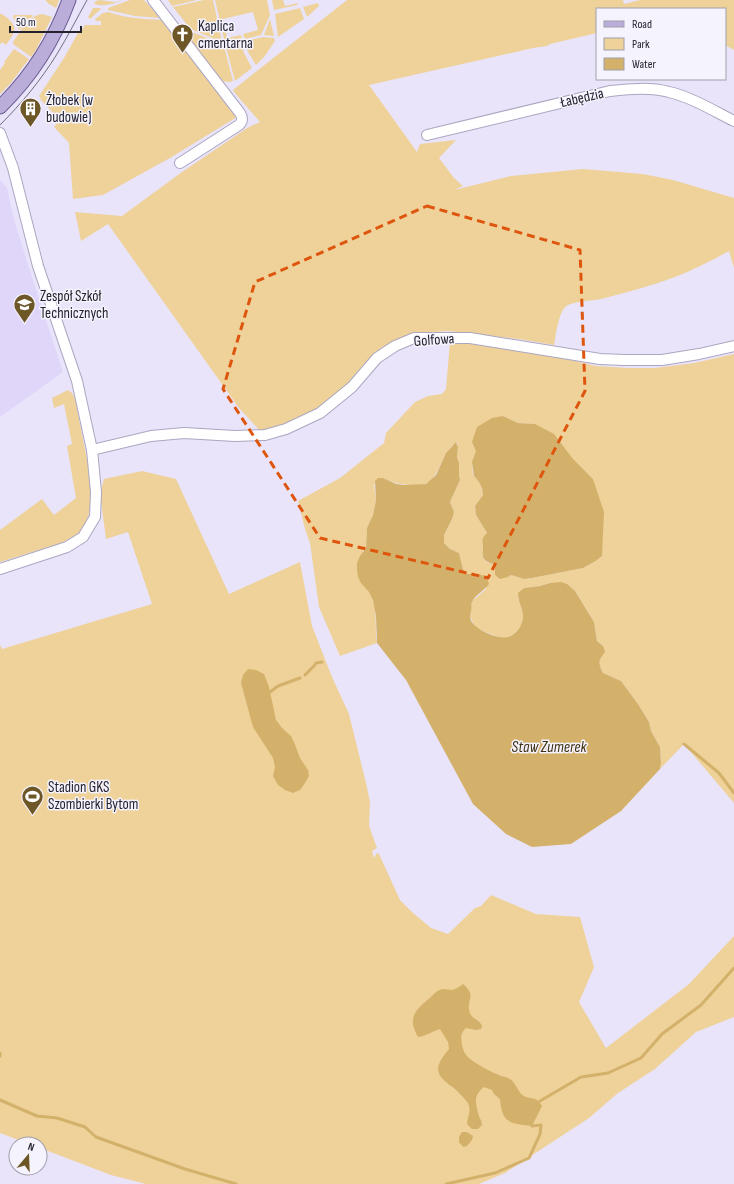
<svg xmlns="http://www.w3.org/2000/svg" width="734" height="1184" font-family="'Sofia Sans Condensed',sans-serif">
<style>
.built{fill:#dfd6fa}
.green{fill:#eed29a;fill-rule:evenodd}
.water{fill:#d4b16b}
.lines{fill:none;stroke-linecap:round;stroke-linejoin:round}
.stream{stroke:#d4b16b;stroke-width:3}
.minor-casing{stroke:#aca6c1;stroke-width:12}
.major-casing{stroke:#68598d;stroke-width:15}
.minor{stroke:#fff;stroke-width:10}
.major{stroke:#bbadda;stroke-width:13}
.tram{stroke:#726f7e;stroke-width:1}
.marked{fill:none;stroke:#de560e;stroke-width:3;stroke-dasharray:8 5;stroke-linejoin:round}
.labels{text-anchor:middle;dominant-baseline:central;stroke-width:3;stroke-linejoin:round;paint-order:stroke}
.poi-label{font-size:15px;fill:#24222c;stroke:#f5f3fe;text-anchor:start}
.street-label{font-size:15px;fill:#24222c;stroke:#f5f3fe}
.water-label{font-size:16px;font-style:italic;fill:#3f3111;stroke:#f5f3fe}
</style>
<rect width="100%" height="100%" fill="#e9e4fa"/>
<!-- built -->
<path class="built" d="M0,180l7,8 6,28 16,52 34,104 -63,45z"/>
<!-- green -->
<path class="green" d="M45,0h14l-3,8 -7,-4z
M99,0l16,2 7,-2c-9,4 -18,7 -28,4l2,-3z
M130,0h14l16,18 -25,-2 -27,-6v-2z
M168,0h29l-25,6z
M204,0h9l9,42 -34,-14 1,-1 -16,-20z
M215,0h52l3,15 -9,20 -16,4 -2,-5 15,-4 -5,-18 -30,7 4,19 14,-3 1,4 -17,4z
M272,0h11l2,6 13,-3 -1,2 -23,5z
M347,0h276l1,4 16,-4h94v50l-9,-5v-36h-128v24l-47,11 -3,2 -14,2 -164,37 48,67 3,-8 36,-4 -17,18 15,20 9,8 -9,4 57,-14 72,-7 60,5 30,6 61,18v70l-5,-17c-14,8 -29,15 -44,22 -27,11 -56,19 -84,26 -9,2 -29,2 -36,8 -7,8 -9,28 -11,38l-35,-6 -71,-8 -27,2 -18,5 -22,10 -17,16 -17,20 -22,22 -29,15 -35,11 -22,-24 -131,-184 -27,17 -6,-29 47,4 60,-44 65,-44 13,-6 -27,-31 1,-2z
M318,3l1,3 -12,11 -4,-10z
M93,8h7l1,1 -11,10 -2,-2z
M300,8l4,11 -26,18 -3,-23z
M108,12c18,6 35,7 53,8l76,97 -67,41 -67,37 -30,4 -4,-56 -15,-16 6,-7 -20,-21 1,-1 -2,-2 25,-38 14,-25h2l5,-8h16v-4h-5l-1,-2 8,-6z
M0,14h2c17,12 15,16 4,31l-4,-3 -1,2 -1,-1z
M42,14l10,3 -16,33 -5,7 -18,-13v-2c7,-10 15,-26 29,-28z
M14,15h18l1,1 -14,14 -6,-13z
M270,19l4,17 -10,-1z
M185,30h2l35,14 2,2 9,35 -4,1 -9,-1 -37,-48z
M263,37l11,1 1,3 -11,16 -8,8 -8,-13 -3,-11z
M241,42l3,11 8,15 -17,13 -9,-34 1,-2z
M14,49l15,10 -19,25 -10,10v-24l5,-7 -1,-1z
M450,341l36,2 76,15 34,8 32,2h27l39,-5 40,-9v449l-50,-59 -24,25 1,-6 -1,-16 -9,-16 -2,-9 -11,-18 -17,-23 -18,-8 -4,-9 4,-18 -6,-5 -3,-19 -19,-31 -25,-8 -10,3 -16,2 -6,10 6,16 -3,13 -8,8 -6,3 -9,-1 -20,-8 -5,-6 -3,-6 2,-16 14,-12 -9,-15h-10l-4,-5 -4,-16 -9,-4 -6,-6v-8l8,-16 2,-7 -4,-10 10,-22 -1,-5v-12l-2,-6 1,-10 -1,-5c-16,10 -17,36 -32,42 -3,1 -9,1 -12,1 -11,0 -20,-2 -30,-7l-9,6 2,16 -3,15 -6,13 -1,20 -3,3 1,35c16,13 10,39 13,57l-37,13 -21,-49 -9,-64 -5,-14 -7,-28 42,-23 44,-35 2,-10 29,-31 13,-6 14,-2 4,-5zM503,416l15,7 17,1 58,55 1,83 -11,6 -51,10 -8,1 -13,-4 -3,2 -13,-9 -2,-4c-13,-3 -10,-8 -10,-19 0,-5 -1,-8 4,-12l-11,-18 -1,-9 8,-11c-1,-4 -1,-9 -3,-12 -2,-3 -5,-5 -6,-7 -8,-21 17,-45 29,-60z
M68,390l4,3 3,6 18,91 -4,24 -6,15 -10,8 -12,6 -61,19v-32l42,-31 12,16 22,-17 -9,-52 5,-2 -8,-40 -10,4 -2,-10z
M142,471l34,8 53,115 71,-32 12,64 20,51 17,37 17,69 4,19 -1,24 8,22 -5,3 2,7 3,-5 2,1 21,46 13,13 18,15 17,6 27,-26 6,-2 10,-11 45,19 44,3 14,50 -15,35 27,46 83,-64 45,-48v81l-38,15 -41,37 -37,24 -29,25 -84,55 -26,11h-333l-35,-9 -71,-27v-4h-11l-29,-11v-488l2,4 150,-45 -24,-72 -22,7 -6,-45 4,-15z"/>
<!-- water -->
<path class="water" d="M503,416l15,7 17,1 19,10 19,25 20,20 11,33 -2,44 -8,6 -11,6 -51,10 -8,1 -13,-4 -3,2 -8,2 -5,-4v-7l-2,-4c-13,-4 -10,-8 -10,-19 -1,-5 -1,-8 4,-12l-11,-18 -1,-9 8,-11 -1,-7 -3,-6 -5,-6 -2,-14 4,-11 -4,-9 5,-15 15,-9z
M456,442l2,5 -1,10 2,6v12l1,5 -10,22 4,10 -2,7 -8,16v8l6,6 9,4 4,16 4,5h10l9,2 3,8c-4,6 -14,11 -17,18 -1,2 0,6 -1,9 0,2 -1,4 -1,6 0,11 28,23 38,20 5,-1 11,-7 13,-12 6,-14 -3,-19 -3,-32l6,-5 16,-2 10,-3 11,-1 6,2 8,7 19,31 3,19 6,5 2,6c-7,9 -7,11 -2,21l18,8 17,23 11,18 2,9 9,16 1,16 -1,6 -39,42 -50,33 -39,3 -26,-13 -33,-30 -67,-124 -29,-37 -1,-27 -3,-16 -4,-8 -8,-9 -3,-6 -1,-7v-7l3,-7 6,-8 1,-20 6,-13 3,-15 -1,-19 3,-3h5l13,6 8,1 22,-1 10,-9 10,-22z
M248,669l8,1 8,4 5,13 7,33 6,8 9,8 3,6 6,16 8,12 1,6 -4,7 -5,7 -7,3 -8,-3 -7,-5 -5,-9 2,-9 -2,-9 -20,-31 -12,-44 2,-8z
M463,984c15,13 2,15 7,29 3,7 9,6 12,13l-1,3 -5,1 -10,-2c-6,6 -5,9 -4,17 1,4 2,8 5,11 5,6 24,16 32,19 2,2 6,1 9,3 8,3 9,14 16,18 8,4 13,0 18,10l-10,20c-22,-3 -30,-2 -32,-27l-6,-5 -2,-4 -8,-3c-10,8 -9,14 -6,26 1,5 4,7 4,12l-4,4h-6l-5,-5c0,-7 4,-11 2,-18 -1,-5 -4,-6 -7,-10 -3,-2 -4,-5 -7,-7 -9,-7 -22,-14 -15,-27 2,-5 6,-9 9,-13l-1,-7 -8,-13c-8,2 -13,7 -22,8 -11,-19 -3,-27 12,-39 3,-3 6,-7 10,-8 3,-2 8,0 12,0 4,-1 8,-4 11,-6z
M462,1132h5l6,4 -1,4 -5,6 -4,1 -4,-5v-5z"/>
<g class="lines">
<!-- stream -->
<path class="stream" d="M305,675l9,-9 2,-3 6,-1
M270,692l8,-6 22,-8
M684,744l35,29 15,20
M0,1053v3
M0,1100l37,16 20,2 28,9 11,10 89,32 51,15
M540,1101l41,-24 27,-4 33,-15 21,-24 39,-29 33,-37
M446,1184l49,-11 34,-15 11,-24 1,-9 -9,1"/>
<defs>
<path id="minor" d="M153,0l87,113c3,5 3,8 -1,12l-59,38
M0,133l13,35 25,98 39,115 15,69 4,42 -1,25 -12,20 -16,10 -67,22
M427,135l183,-44c20,-2 40,-4 59,1 22,5 45,19 65,29
M92,450l59,-14 33,-3 51,3 30,-1 21,-6 34,-16 32,-26 25,-29 18,-12 19,-8h56l130,21 24,1h38l37,-6 35,-8"/>
<path id="major" d="M0,107c31,-30 54,-66 69,-107"/>
</defs>
<!-- minor casing -->
<use href="#minor" class="minor-casing"/>
<!-- major casing -->
<use href="#major" class="major-casing"/>
<!-- minor -->
<use href="#minor" class="minor"/>
<!-- major -->
<use href="#major" class="major"/>
<!-- tram -->
<path class="tram" d="M0,125c22,-22 41,-45 57,-71 11,-18 20,-36 30,-54"/>
</g>
<!-- marked area -->
<path class="marked" d="M427,206l153,44 5,141 -97,187 -168,-40 -97,-149 32,-107z"/>
<!-- icons -->
<defs>
<symbol id="church-pin" viewBox="-11 -11 22 30"><path d="M0 17L-7.5 6A9.5 9.5 0 1 1 7.5 6Z" fill="#6e5727" stroke="#f5f3fe"/><path d="M-1.2-6h2.4v3.5h3.3v2.4h-3.3V6h-2.4V-.1h-3.3v-2.4h3.3Z" fill="#fff"/></symbol>
<symbol id="building-pin" viewBox="-11 -11 22 30"><path d="M0 17L-7.5 6A9.5 9.5 0 1 1 7.5 6Z" fill="#6e5727" stroke="#f5f3fe"/><path d="M-4-6H4V6H1V3H-1V6H-4ZM-2.5-4.3h1.7v1.8h-1.7ZM.8-4.3h1.7v1.8H.8ZM-2.5-1h1.7V.8h-1.7ZM.8-1h1.7V.8H.8Z" fill="#fff"/></symbol>
<symbol id="school-pin" viewBox="-11 -11 22 30"><path d="M0 17L-7.5 6A9.5 9.5 0 1 1 7.5 6Z" fill="#6e5727" stroke="#f5f3fe"/><path d="M0-5L7-2L0 1L-7-2ZM-4 1L0 2.5L4 1V4Q0 6-4 4Z" fill="#fff"/></symbol>
<symbol id="stadium-pin" viewBox="-11 -11 22 30"><path d="M0 17L-7.5 6A9.5 9.5 0 1 1 7.5 6Z" fill="#6e5727" stroke="#f5f3fe"/><path d="M0-5a6.5 5 0 1 0 0 10a6.5 5 0 1 0 0-10ZM-3.5-1.8h7v3.6h-7Z" fill="#fff"/></symbol>
</defs>
<g fill-rule="evenodd">
<use href="#church-pin" x="170" y="22" width="25" height="34"/>
<use href="#building-pin" x="18" y="96" width="25" height="34"/>
<use href="#school-pin" x="12" y="292" width="25" height="34"/>
<use href="#stadium-pin" x="20" y="784" width="25" height="34"/>
</g>
<g class="labels">
<!-- poi labels -->
<g class="poi-label">
<text x="198" y="26">Kaplica<tspan x="198" dy="17">cmentarna</tspan></text>
<text x="46" y="100">Żłobek (w<tspan x="46" dy="17">budowie)</tspan></text>
<text x="40" y="296">Zespół Szkół<tspan x="40" dy="17">Technicznych</tspan></text>
<text x="48" y="787">Stadion GKS<tspan x="48" dy="17">Szombierki Bytom</tspan></text>
</g>
<!-- street labels -->
<g class="street-label">
<text transform="translate(582 98) rotate(-13)">Łabędzia</text>
<text transform="translate(434 340) rotate(-4)">Golfowa</text>
</g>
<!-- water labels -->
<g class="water-label">
<text x="549" y="747">Staw Zumerek</text>
</g>
</g>
<!-- legend -->
<rect x="596" y="8" width="130" height="72" fill="#f5f3fe" stroke="#a19faa"/>
<rect x="604" y="21" width="20" height="6" fill="#bbadda" stroke="#a19faa"/>
<text x="632" y="28" font-size="12" fill="#24222c">Road</text>
<rect x="604" y="38" width="20" height="12" fill="#eed29a" stroke="#a19faa"/>
<text x="632" y="48" font-size="12" fill="#24222c">Park</text>
<rect x="604" y="58" width="20" height="12" fill="#d4b16b" stroke="#a19faa"/>
<text x="632" y="68" font-size="12" fill="#24222c">Water</text>
<!-- north arrow -->
<g transform="translate(28 1156) rotate(19)"><circle r="19" fill="#f5f3fe" stroke="#a19faa"/>
<path d="M0-3L7 15L0 10L-7 15Z" fill="#6e5727"/>
<text y="-6" font-size="11" font-weight="bold" text-anchor="middle" fill="#24222c">N</text>
</g>
<!-- scale -->
<path d="M10 26v6h71v-6" fill="none" stroke="#24222c" stroke-width="2"/>
<text x="16" y="26" font-size="12" fill="#24222c" stroke="#f5f3fe" stroke-width="3" paint-order="stroke">50 m</text>
</svg>
